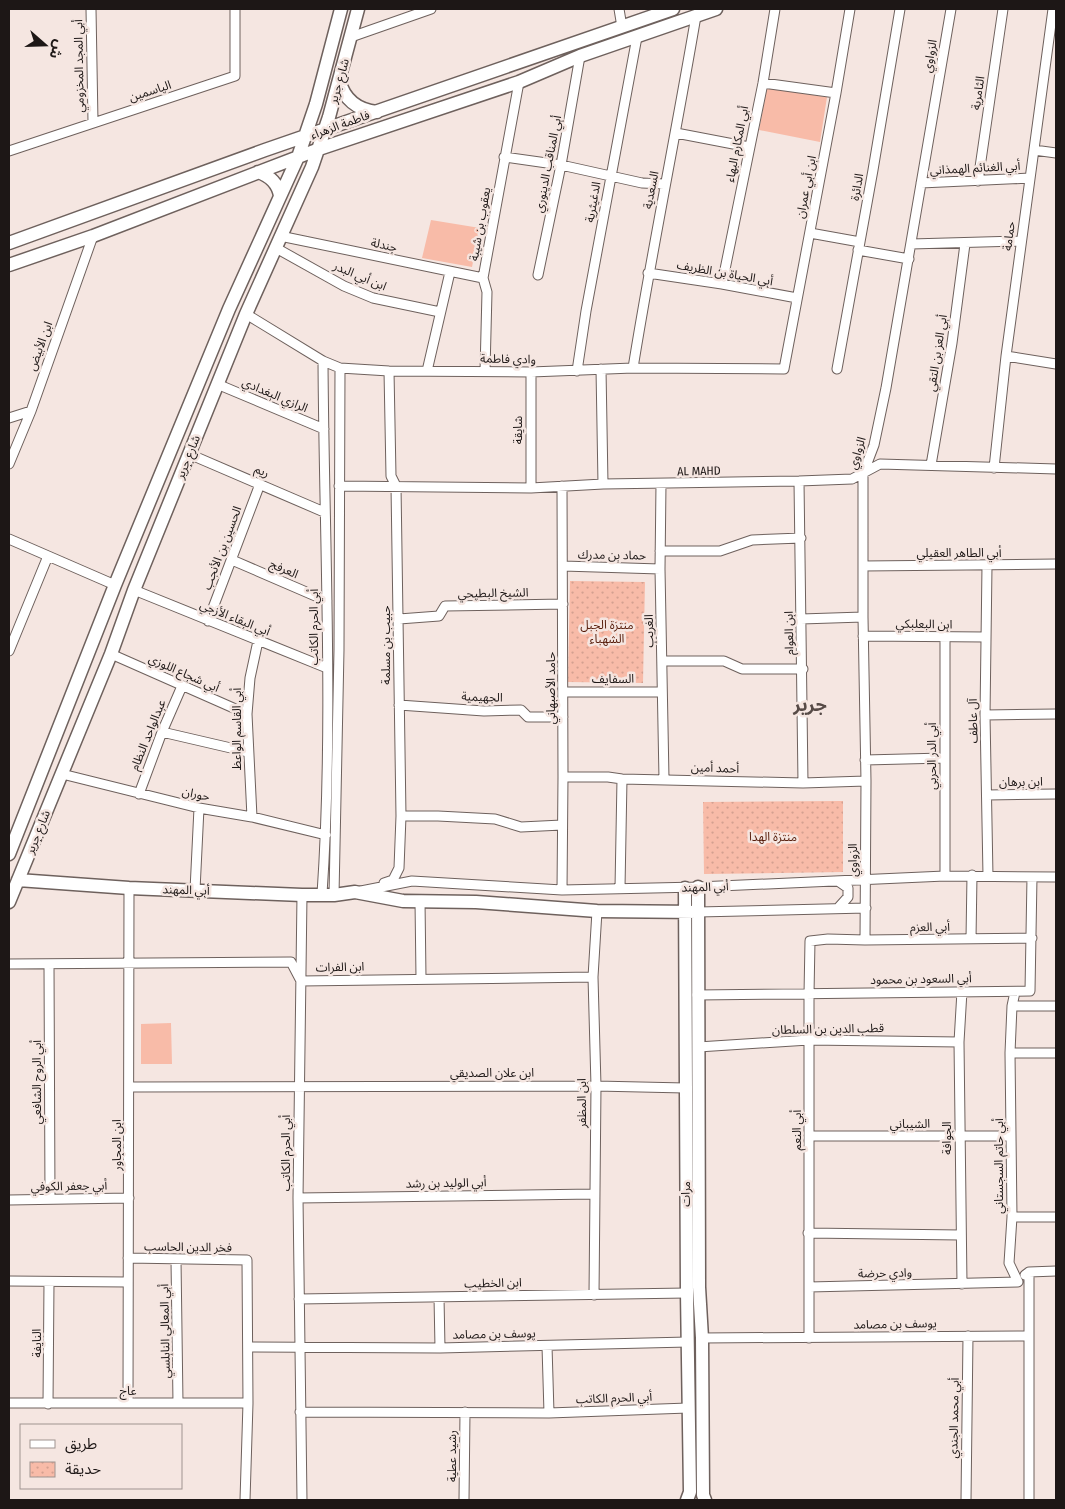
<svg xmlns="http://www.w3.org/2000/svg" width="1065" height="1509" font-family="'Fira Sans Condensed','Noto Sans Arabic',sans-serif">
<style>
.grass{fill:#f8bba8}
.park{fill:url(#park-dots)}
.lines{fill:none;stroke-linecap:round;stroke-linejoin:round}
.street-casing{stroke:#6e615d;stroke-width:11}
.secondary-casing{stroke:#6e615d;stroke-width:15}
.street{stroke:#fff;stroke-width:9}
.secondary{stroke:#fff;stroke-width:12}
.labels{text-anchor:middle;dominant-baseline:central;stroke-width:5;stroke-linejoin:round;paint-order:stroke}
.street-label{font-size:12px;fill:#1d1716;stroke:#f5e6e1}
.park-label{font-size:12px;fill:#561c0a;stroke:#f5e6e1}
.district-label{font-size:18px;font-weight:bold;fill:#574b47;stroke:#f5e6e1}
</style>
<defs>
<pattern id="park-dots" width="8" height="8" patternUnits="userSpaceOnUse" patternTransform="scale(1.25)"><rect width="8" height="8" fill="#f8bba8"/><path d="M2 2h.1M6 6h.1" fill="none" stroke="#d4a090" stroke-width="1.8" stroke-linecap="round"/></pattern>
</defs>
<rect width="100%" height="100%" fill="#f5e6e1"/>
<!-- grass -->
<path class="grass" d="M767,88l60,9 -7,45 -61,-12z
M431,220l49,8 -8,39 -50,-9z
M171,1023l1,41h-31v-40z"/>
<!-- park -->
<path class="park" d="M570,581l75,1 -2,101 -75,-1z
M843,801v71l-139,2 -1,-72z"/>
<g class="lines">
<defs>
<path id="street" d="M91,9l2,113
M619,9l3,18
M351,37l80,-28
M763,83l73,10
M676,133l73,14
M1034,150l22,3
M9,151l226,-75v-67
M504,157l57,8 81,18 22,1
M978,181l25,-172
M921,183l109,-5
M810,233l50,9
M280,236l203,42
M911,244l110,-3
M276,248l68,38 29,12 67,14
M858,250l51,9
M648,273l74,11 75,14
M538,275l23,-110 19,-109
M722,284l41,-201 12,-74
M246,314l77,47 17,7 49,3 142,1 102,-4 151,1 52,-276 14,-84
M1006,356l50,8
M633,368c19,-118 43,-234 63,-352
M601,369l2,115
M837,369l36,-199 27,-161
M427,371l23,-99
M485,371l2,-79 -4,-14 36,-196
M577,371l9,-60 51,-274
M531,372v116
M217,384l107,45
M9,418l22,-7
M189,454l135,58
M9,464l22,-53 62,-175
M931,465l21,-122 13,-99
M994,468l12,-112 47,-347
M799,481l4,302
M661,484l-1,85 4,210
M339,486l192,2 72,-4 196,-3 53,-2 28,-15 176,5
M9,539l106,46
M660,551h60l32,-11 49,-2
M232,560l95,41
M563,566l97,3
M863,566l193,-2
M987,566l-2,149 3,161
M134,590l193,78
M399,619l40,-3 6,-10 118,-2
M801,619l62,-2
M208,621l52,-137
M863,636l122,1
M945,637v239
M9,651l39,-95
M111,654l136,60
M662,661h62l18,8h61
M563,692h99
M399,705l85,6 37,-1 7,7h35
M985,715l71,-1
M162,732l86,20
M865,760l79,-2
M62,774l137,34 53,9 74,18
M563,777h45l14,2 181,4 63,-2
M139,794l23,-62 20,-46
M987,795l69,-1
M401,816h37l57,3 26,8 41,-2
M252,817l-5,-103 3,-36 8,-37
M838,881l10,7v9l-9,10
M384,883l9,-3 6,-12 2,-52 -5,-330 -5,-10 -2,-105
M620,888l2,-109
M195,890l4,-82
M562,890l1,-113 -1,-291
M361,891l51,-10 150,9 136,-3 247,-11 111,1
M322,894c12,-176 2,-357 1,-533
M334,895l5,-245 1,-282
M420,901l1,77
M698,912l168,-4
M971,939l1,-64
M865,940l1,-159 -3,-164v-143l11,-29 12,-57 65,-379
M9,964l282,-2 10,19 292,-4
M49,964l1,235
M697,995l333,-4 2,-114
M1012,1006h44
M698,1047l111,-7 150,2
M1010,1053h46
M130,1087l466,-1 89,2
M809,1136h202
M298,1198l296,-4
M9,1200l120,-2
M1012,1217h44
M808,1233l152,2
M128,1258l119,2 1,143 -3,97
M176,1260l2,143
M1029,1272v228
M1025,1275l4,-3 27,-1
M9,1281l118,1
M962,1284l-3,-242 3,-51
M809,1287l209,-5 -9,-19 3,-46 -2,-164 2,-47 3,-14
M594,1295l2,-209 -3,-109 4,-66
M439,1297l1,51
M299,1299l388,-6
M702,1338l327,-2
M809,1338v-344l1,-53 18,-2 37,1 167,-2
M547,1346l2,67
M248,1347l192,1 248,-6
M9,1403h239
M128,1403l1,-515
M48,1404l1,-122
M300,1412l249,1 139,-5
M302,1500l-4,-302 4,-303
M464,1500l1,-88
M966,1500l2,-164"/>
<path id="secondary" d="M339,80c5,19 18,30 38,32
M258,172c12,4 20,11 22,24
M9,243l256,-93 408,-141
M9,265l84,-29 226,-87 200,-67 61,-26 136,-47
M9,854l106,-269 114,-276 69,-152 18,-53 25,-95
M18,880l111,8 173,7h32l21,-3 48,9 73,1 121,9 101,1
M698,887l1,400 3,51 1,157 2,5
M685,888l2,405 3,199 -3,8
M9,902l102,-248 23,-64 112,-276 66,-147 17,-50 29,-108"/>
</defs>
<!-- street casing -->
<use href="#street" class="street-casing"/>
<!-- secondary casing -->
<use href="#secondary" class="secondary-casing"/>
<!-- street -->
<use href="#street" class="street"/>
<!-- secondary -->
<use href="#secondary" class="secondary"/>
</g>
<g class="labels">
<!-- street labels -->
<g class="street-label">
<text transform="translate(930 56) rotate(-80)">الزواوي</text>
<text transform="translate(79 66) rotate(-91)">أبي المجد المخزومي</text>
<text transform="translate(339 81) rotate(-74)">شارع جرير</text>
<text transform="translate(150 91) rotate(-18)">الياسمين</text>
<text transform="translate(978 93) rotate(-82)">الثامرية</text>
<text transform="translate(340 125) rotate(-20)">فاطمة الزهراء</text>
<text transform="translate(737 144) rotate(-79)">أبي المكارم البهاء</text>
<text transform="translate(548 164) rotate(-79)">أبي المناقب الدينوري</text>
<text transform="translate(975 168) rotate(-3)">أبي الغنائم الهمذاني</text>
<text transform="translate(806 187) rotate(-79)">ابن أبي عمران</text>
<text transform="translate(857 187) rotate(-80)">الدائرة</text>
<text transform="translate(651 190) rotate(-79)">السعدية</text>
<text transform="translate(593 202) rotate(-80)">الدغيثرية</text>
<text transform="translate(480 224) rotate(-80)">يعقوب بن شيبة</text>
<text transform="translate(1009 236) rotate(-82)">حمامة</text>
<text transform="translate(384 245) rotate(12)">جندلة</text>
<text transform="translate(725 273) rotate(10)">أبي الحياة بن الظريف</text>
<text transform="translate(360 276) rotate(23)">ابن أبي البدر</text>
<text transform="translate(40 346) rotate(-70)">ابن الأبيض</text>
<text transform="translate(937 353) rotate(-81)">أبي العز بن التقي</text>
<text transform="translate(508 359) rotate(1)">وادي فاطمة</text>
<text transform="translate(275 395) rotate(23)">الرازي البغدادي</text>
<text transform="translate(518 430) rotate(-90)">شايقة</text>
<text transform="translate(857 453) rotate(-73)">الزواوي</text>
<text transform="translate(188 457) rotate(-68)">شارع جرير</text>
<text transform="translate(262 471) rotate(23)">ريم</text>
<text transform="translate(699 471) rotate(-1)">AL MAHD</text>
<text transform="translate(222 548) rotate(-69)">الحسين بن الأنجب</text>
<text x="959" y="553">أبي الطاهر العقيلي</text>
<text transform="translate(612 555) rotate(1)">حماد بن مدرك</text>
<text transform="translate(284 569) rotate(23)">العرفج</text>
<text transform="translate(493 593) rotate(-1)">الشيخ البطيحي</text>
<text transform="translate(235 618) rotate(22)">أبي البقاء الأزجي</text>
<text transform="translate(924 624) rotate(1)">ابن البعلبكي</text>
<text transform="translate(314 627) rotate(-90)">أبي الحرم الكاتب</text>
<text transform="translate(649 631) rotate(-91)">الغريب</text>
<text transform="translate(789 633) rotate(-91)">ابن العوام</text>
<text transform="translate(386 645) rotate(-90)">حبيب بن مسلمة</text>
<text transform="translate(184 673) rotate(24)">أبي شجاع اللوزي</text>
<text x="613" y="679">السفايف</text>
<text transform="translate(551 688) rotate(-90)">حامد الأصبهاني</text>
<text transform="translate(482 697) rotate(2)">الجهيمية</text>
<text transform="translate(973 721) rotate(-91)">آل عاطف</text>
<text transform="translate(237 729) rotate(-90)">أبي القاسم الواعظ</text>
<text transform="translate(148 735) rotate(-68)">عبدالواحد النظام</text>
<text transform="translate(932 756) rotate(-90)">أبي الدر الحربي</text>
<text transform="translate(715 768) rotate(2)">أحمد أمين</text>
<text x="1021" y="782">ابن برهان</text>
<text transform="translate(196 794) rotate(12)">حوران</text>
<text transform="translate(38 832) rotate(-68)">شارع جرير</text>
<text transform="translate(853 860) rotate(-90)">الزواوي</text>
<text transform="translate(705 887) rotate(-2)">أبي المهند</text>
<text transform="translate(186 890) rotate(2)">أبي المهند</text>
<text transform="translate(930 927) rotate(-1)">أبي العزم</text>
<text transform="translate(340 967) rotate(-1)">ابن الفرات</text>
<text transform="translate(921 979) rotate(-1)">أبي السعود بن محمود</text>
<text transform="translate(828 1029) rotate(-1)">قطب الدين بن السلطان</text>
<text x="492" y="1073">ابن علان الصديقي</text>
<text transform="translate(37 1082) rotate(-90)">أبي الروح الشافعي</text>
<text transform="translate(582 1103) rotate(-90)">ابن المظفر</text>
<text x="910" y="1124">الشيباني</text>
<text transform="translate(797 1130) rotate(-90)">أبي النعم</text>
<text transform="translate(947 1138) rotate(-90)">الجوافة</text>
<text transform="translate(117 1145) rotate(-90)">ابن المجاور</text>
<text transform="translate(286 1153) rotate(-90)">أبي الحرم الكاتب</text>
<text transform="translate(999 1166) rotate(-90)">أبي حاتم السجستاني</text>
<text transform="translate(446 1183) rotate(-1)">أبي الوليد بن رشد</text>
<text transform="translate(69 1186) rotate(-1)">أبي جعفر الكوفي</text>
<text transform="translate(686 1194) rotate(-90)">مرات</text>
<text transform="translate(188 1247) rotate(1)">فخر الدين الحاسب</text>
<text transform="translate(885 1273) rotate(-1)">وادي حرضة</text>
<text transform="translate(493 1283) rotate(-1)">ابن الخطيب</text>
<text transform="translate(895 1324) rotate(-1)">يوسف بن مصامد</text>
<text transform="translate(165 1331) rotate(-91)">أبي المعالي النابلسي</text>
<text transform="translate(494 1334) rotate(-1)">يوسف بن مصامد</text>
<text transform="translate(37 1343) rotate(-90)">النايفة</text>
<text x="128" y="1391">عاج</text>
<text transform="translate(614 1398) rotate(-2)">أبي الحرم الكاتب</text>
<text transform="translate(954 1418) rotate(-89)">أبي محمد الجندي</text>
<text transform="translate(452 1456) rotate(-90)">رشيد عطية</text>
</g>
<!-- park labels -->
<g class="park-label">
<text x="607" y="625">منتزة الجبل<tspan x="607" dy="14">الشهباء</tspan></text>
<text x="773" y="837">منتزة الهدا</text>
</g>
<!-- district labels -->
<g class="district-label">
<text x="810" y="705">جرير</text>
</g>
</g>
<!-- border -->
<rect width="1065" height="1509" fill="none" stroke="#1d1716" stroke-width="20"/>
<!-- legend -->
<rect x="20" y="1424" width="162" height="65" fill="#f5e6e1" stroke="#9f9390"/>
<rect x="30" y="1440" width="25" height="8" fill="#ffffff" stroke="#9f9390"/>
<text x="65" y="1449" font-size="15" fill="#1d1716">طريق</text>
<rect x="30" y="1462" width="25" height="15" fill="url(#park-dots)" stroke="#9f9390"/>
<text x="65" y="1474" font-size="15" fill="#1d1716">حديقة</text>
<!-- north arrow -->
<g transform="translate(45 45) rotate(110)" stroke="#f5e6e1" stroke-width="4" paint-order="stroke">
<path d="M0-4L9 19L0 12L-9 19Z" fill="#1d1716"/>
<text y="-8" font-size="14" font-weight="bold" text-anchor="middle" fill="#1d1716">ش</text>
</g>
</svg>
